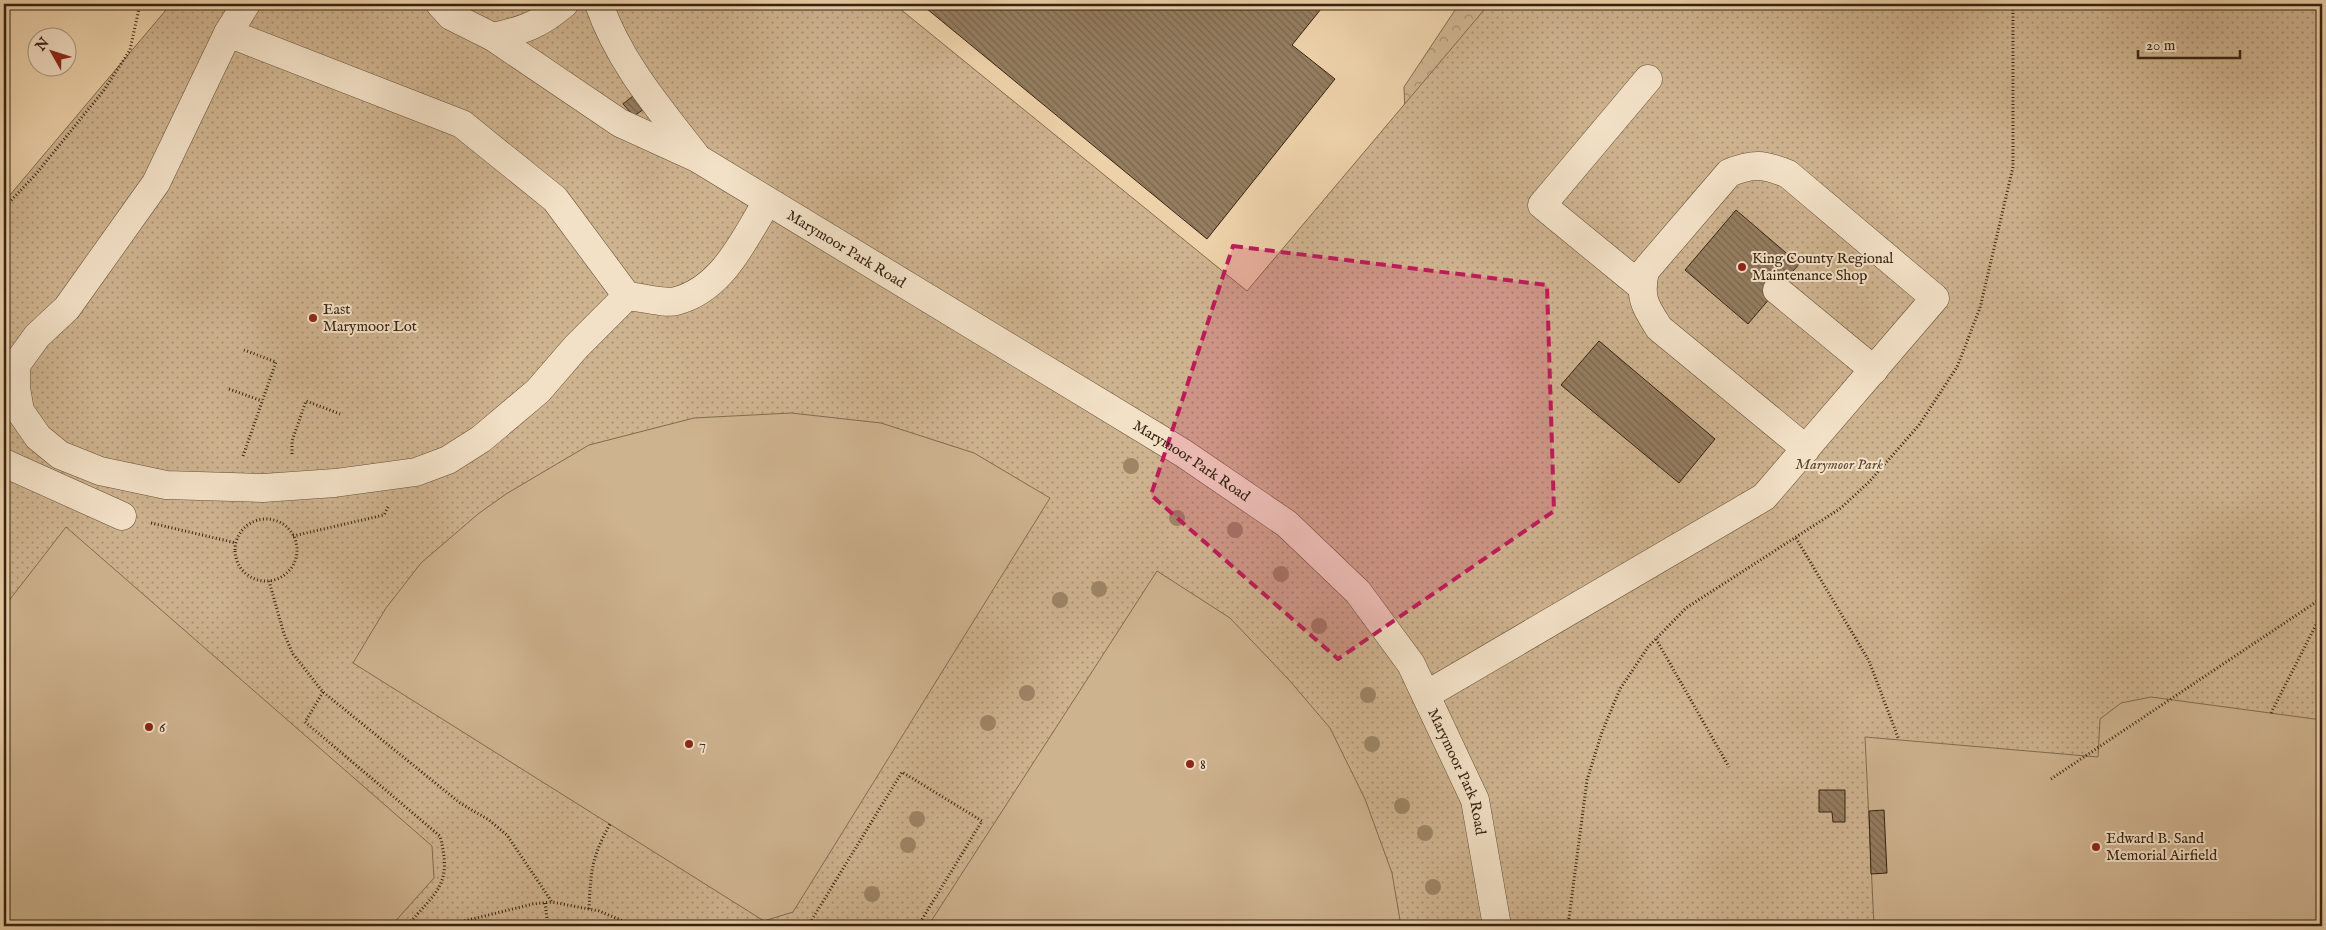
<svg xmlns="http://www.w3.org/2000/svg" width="2326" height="930" font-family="'IM FELL English',serif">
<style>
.forest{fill:url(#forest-crowns);stroke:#826b50}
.park{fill:url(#park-dots);stroke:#826b50}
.garden{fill:#ceb38f;stroke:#826b50}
.building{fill:url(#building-back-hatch);stroke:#362311}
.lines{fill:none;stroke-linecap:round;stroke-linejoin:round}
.minor-casing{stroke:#644e37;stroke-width:29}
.path{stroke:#362311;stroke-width:3;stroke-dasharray:1 2.5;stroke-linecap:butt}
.minor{stroke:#f3e1c7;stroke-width:28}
.tree{fill:#9d8566}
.marked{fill:#c2185b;fill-opacity:0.2;stroke:#c2185b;stroke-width:4;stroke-dasharray:10 6;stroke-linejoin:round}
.poi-dot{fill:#8f2418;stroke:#f3e1c7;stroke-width:2}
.labels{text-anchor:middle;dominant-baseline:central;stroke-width:4;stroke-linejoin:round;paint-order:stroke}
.street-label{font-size:15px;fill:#362311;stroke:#f3e1c7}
.poi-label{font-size:15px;fill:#362311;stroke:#f3e1c7;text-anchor:start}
.park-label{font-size:15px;font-style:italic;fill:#5c4730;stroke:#f3e1c7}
</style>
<defs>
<pattern id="forest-crowns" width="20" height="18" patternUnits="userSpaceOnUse" patternTransform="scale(1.25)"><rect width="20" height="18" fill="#ceb38f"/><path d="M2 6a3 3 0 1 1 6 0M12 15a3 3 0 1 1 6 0" fill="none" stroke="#a89173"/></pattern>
<pattern id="park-dots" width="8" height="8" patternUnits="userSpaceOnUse" patternTransform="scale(1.25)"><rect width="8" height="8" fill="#ceb38f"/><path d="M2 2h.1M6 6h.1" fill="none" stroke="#a89173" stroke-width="1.8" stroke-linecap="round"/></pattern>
<pattern id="building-back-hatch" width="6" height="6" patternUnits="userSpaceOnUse" patternTransform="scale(1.25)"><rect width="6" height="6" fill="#957d60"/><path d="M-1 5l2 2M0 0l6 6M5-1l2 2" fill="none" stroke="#7a664e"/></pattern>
</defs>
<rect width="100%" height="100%" fill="#edd1a9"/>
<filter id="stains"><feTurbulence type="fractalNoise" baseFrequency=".004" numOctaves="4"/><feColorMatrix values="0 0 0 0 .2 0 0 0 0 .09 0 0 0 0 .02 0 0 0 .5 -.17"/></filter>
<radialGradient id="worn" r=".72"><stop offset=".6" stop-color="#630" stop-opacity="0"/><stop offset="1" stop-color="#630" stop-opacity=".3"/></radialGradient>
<!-- forest -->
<path class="forest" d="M1459,4h109l-162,134 -2,-51z"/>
<!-- park -->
<path class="park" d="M171,4h723l353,287 242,-287h833v922h-2318v-724z"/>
<!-- garden -->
<path class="garden" d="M791,413l90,10 93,30 76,45 -257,414 -29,9 -411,-258 33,-55 35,-45 57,-49 28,-20 83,-49 105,-27z
M66,527l366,319 2,32 -43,48h-387v-319z
M1157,571l73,47 60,63 40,47 35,71 27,74 9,53h-473z
M2151,697l171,23v206h-448l-9,-189 233,20 2,-38 21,-16z"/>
<!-- building -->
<path class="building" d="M921,4h404l-33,41 43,34 -128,160z
M633,96l11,13 -10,7 -11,-12z
M1736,210l63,54 -51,60 -63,-54z
M1599,341l116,98 -36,44 -118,-98z
M1819,790h26v32h-12l-1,-10h-13z
M1884,810l3,63 -16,1 -2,-63z"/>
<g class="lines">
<defs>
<g id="minor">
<path d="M246,4l-18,29 -72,150 -89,125 -30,28 -21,29v23l4,23 18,26 22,18 40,16 66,14 97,3 72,-5 81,-11 32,-12 33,-21 57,-48 38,-44 51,-51c12,1 39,8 49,5 47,-12 68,-62 91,-99"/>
<path id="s1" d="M440,4l11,12 42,21 127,86 77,35 486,295 104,71 71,68 53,72 64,136 22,126"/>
<path d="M599,4c20,58 60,104 97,152"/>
<path d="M228,33l234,91 93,75 72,97"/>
<path d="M493,37c31,-7 46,-12 71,-33"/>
<path d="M1642,287l-100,-82 106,-126"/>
<path d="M1777,290l97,80"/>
<path d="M4,463l118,53"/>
<path d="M1426,695l338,-198 171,-199 -147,-124c-24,-10 -35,-11 -59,-1l-84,98c-6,27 0,35 14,57l147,121"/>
</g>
</defs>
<!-- minor casing -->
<use href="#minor" class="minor-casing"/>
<!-- path -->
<path class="path" d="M4,208l32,-34 68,-84 26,-40 10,-46
M229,389l33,12
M292,454v-13l14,-40 34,13
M243,456l33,-94 -32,-12
M235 550a31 31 0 1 1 62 0a31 31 0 1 1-62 0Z
M151,523l85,20
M293,536l91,-21 4,-8
M1796,538l73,123 30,79
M269,581l15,53 9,20 30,38 137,111 29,17 18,15 45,67 47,9 36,15
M1656,639l73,128
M323,692l-18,30 135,114c13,50 -4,55 -33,90
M2271,713l51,-100
M2051,779l271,-181
M545,903l3,23
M589,909c2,-39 2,-50 21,-85
M444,926l89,-22 19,-2
M808,926l94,-154 80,49 -64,105
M1568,926l19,-146 15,-48 18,-43 28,-42 38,-39 155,-100 29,-27 49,-56 38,-58 23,-59 33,-141v-163"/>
<!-- minor -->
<use href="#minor" class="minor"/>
</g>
<!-- trees -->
<g class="tree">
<circle cx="1131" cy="466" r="8"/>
<circle cx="1177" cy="518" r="8"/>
<circle cx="1235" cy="530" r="8"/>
<circle cx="1281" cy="574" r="8"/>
<circle cx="1099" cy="589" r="8"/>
<circle cx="1060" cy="600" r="8"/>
<circle cx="1319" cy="626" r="8"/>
<circle cx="1027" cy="693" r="8"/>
<circle cx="1368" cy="695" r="8"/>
<circle cx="988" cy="723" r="8"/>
<circle cx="1372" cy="744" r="8"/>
<circle cx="1402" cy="806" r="8"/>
<circle cx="917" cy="819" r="8"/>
<circle cx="1425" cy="833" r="8"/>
<circle cx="908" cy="845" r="8"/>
<circle cx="1433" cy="887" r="8"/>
<circle cx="872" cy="894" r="8"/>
</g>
<!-- marked area -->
<path class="marked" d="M1233,246l314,39 7,226 -216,148 -187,-164z"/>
<!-- markers -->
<g class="poi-dot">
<circle cx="1742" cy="267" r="5"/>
<circle cx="313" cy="318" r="5"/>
<circle cx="149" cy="727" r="5"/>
<circle cx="689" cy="744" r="5"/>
<circle cx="1190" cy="764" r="5"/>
<circle cx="2096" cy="847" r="5"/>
</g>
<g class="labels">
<!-- street labels -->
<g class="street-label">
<text stroke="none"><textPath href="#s1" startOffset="476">Marymoor Park Road</textPath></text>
<text stroke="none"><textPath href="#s1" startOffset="881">Marymoor Park Road</textPath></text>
<text stroke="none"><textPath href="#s1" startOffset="1301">Marymoor Park Road</textPath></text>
</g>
<!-- poi labels -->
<g class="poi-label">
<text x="1752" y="258">King County Regional<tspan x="1752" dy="17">Maintenance Shop</tspan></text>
<text x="323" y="309">East<tspan x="323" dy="17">Marymoor Lot</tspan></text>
<text x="159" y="727">6</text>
<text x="699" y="744">7</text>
<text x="1200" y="764">8</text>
<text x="2106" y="838">Edward B. Sand<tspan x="2106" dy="17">Memorial Airfield</tspan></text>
</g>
<!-- park labels -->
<g class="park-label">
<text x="1839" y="464">Marymoor Park</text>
</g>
</g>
<!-- margin -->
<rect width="2326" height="930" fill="none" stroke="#edd1a9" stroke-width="20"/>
<rect x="5" y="5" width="2316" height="920" fill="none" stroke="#362311" stroke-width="2.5"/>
<rect x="10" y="10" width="2306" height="910" fill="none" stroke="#362311"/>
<!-- north arrow -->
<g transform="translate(52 52) rotate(309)"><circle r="24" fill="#f3e1c7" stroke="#a7957e"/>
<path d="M0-4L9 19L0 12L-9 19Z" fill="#8f2418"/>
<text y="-8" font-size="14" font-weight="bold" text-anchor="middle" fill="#362311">N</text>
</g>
<!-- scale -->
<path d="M2138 50v8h102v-8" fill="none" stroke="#362311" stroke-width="2.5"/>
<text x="2146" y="50" font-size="15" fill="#362311" stroke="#f3e1c7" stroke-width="4" paint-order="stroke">20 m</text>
<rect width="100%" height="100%" filter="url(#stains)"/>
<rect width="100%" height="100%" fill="url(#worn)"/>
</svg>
